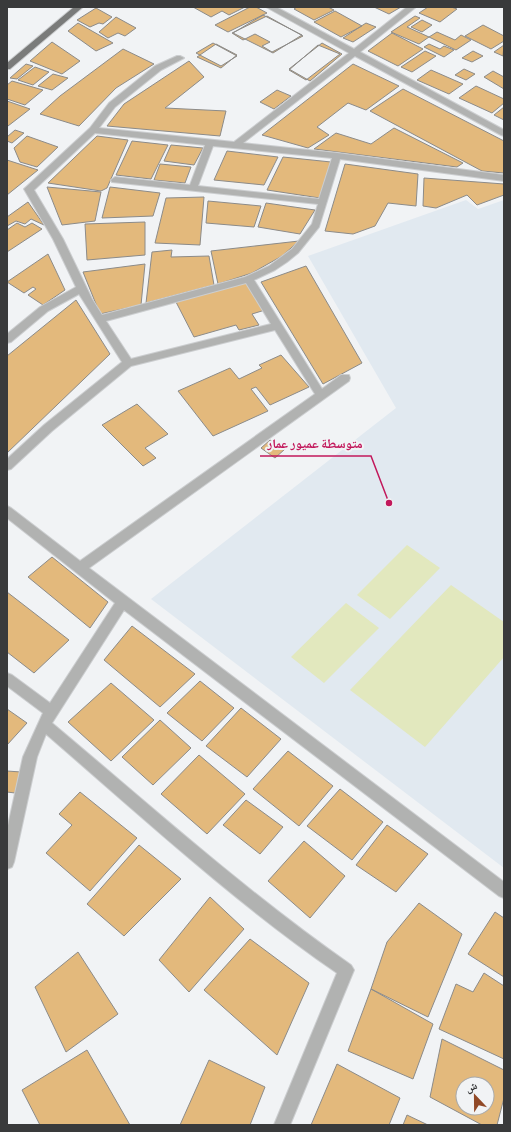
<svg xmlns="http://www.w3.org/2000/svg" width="511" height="1132" font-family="'Source Sans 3','Noto Naskh Arabic',sans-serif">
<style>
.built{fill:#e1e9f0}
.green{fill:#e2e8be}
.building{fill:#e3b97c;stroke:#8c8b89;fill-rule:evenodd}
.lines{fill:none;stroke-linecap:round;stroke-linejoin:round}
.minor-casing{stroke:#ccced0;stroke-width:2}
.major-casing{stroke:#ccced0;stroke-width:2}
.minor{fill:#b1b2b1;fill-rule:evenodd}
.major{fill:#7a7b7a;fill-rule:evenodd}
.leader{fill:none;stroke:#c2185b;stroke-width:1.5}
.callout-dot{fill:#c2185b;stroke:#f1f3f5;stroke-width:1.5}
.callout-label{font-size:13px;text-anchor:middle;font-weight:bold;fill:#c2185b;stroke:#f1f3f5;stroke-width:4;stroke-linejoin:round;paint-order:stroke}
</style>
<rect width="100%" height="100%" fill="#f1f3f5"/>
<!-- built -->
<path class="built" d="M466,200l12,9 26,-9v668l-353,-269 245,-191 -88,-152z"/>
<!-- green -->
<path class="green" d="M407,545l33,23 -50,51 -33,-24z
M451,585l53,37v35l-79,90 -75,-57z
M346,603l33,25 -55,55 -33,-26z"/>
<!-- building -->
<path class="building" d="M193,7h52l-16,8 -7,-4 -11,6z
M250,7h6l11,6 -39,19 -13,-7z
M297,7h31l6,3 -20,10 -20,-11z
M374,7h27l-12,7z
M428,7h23l6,2 -17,13 -21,-9z
M96,8l16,9 -9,7 -4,-1 -9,4 -13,-7z
M335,11l27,15 -21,11 -27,-15z
M263,15l39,20 -29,18 -40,-20z
M267,16l36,20 -31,16 -10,-6 8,-4 -15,-8 -12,6 -11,-7z
M415,16l5,2 -13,9 22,10 -10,7 -28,-12z
M116,17l20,11 -11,8 -7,-3 -10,5 -9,-6z
M422,20l10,5 -10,7 -11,-5z
M78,23l35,20 -17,8 -28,-20z
M366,23l10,4 -23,15 -10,-4z
M483,25l21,11v5l-13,8 -26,-13z
M437,32l18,8 6,-5 10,5 -15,10 -27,-13z
M392,33l31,16 -25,17 -30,-15z
M52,42l28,19 -18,13 -32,-13z
M213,43l24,13 -16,10 -25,-13z
M322,43l20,11 -32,27 -21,-12z
M216,44l21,11 -16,13 -24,-11z
M429,44l11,5 4,-3 10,4 -10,7 -20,-10z
M318,45l22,9 -34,26 -17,-10z
M504,45l-1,11 -9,-4z
M123,49l31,15 -38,24 -37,38 -39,-12 20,-18z
M425,51l11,5 -24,16 -11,-5z
M473,51l10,5 -11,6 -10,-4z
M189,61l15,16 -39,31 61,3 -6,25 -113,-10 17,-22z
M26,64l7,2 -16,13 -7,-1z
M353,64l46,22 -33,24 -18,-7 -31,24 12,8 -21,13 -46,-13z
M35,67l14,5 -16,13 -15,-5z
M464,69l11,5 -9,6 -11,-5z
M431,70l32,14 -14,10 -32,-14z
M493,71l11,6v12l-20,-12z
M53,74l15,4 -16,12 -14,-4z
M12,81l31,9 -18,15 -18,-6v-14z
M476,86l28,13v4l-12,10 -33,-15z
M403,89l101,52v32l-22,-2 -112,-60z
M277,90l14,6 -17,13 -14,-7z
M7,101l23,8 -22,17h-1z
M504,107v13l-10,-5z
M394,128l69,35 -6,4 -143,-18 22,-16 35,11z
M15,130l9,3 -12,10 -5,-2v-4z
M27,136l31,11 -21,20 -17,-5 -6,-14z
M97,136l31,4 -21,48 -6,3 -53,-8z
M132,141l36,4 -17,34 -35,-4z
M171,145l32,3 -9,17 -30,-4z
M227,151l51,6 -14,28 -50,-5z
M283,157l48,5 -11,36 -53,-8z
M7,160l31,10 -31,25z
M160,164l31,3 -6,16 -31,-3z
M345,164l73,10 -2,32 -28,-3 -13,23 -22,8 -28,-3z
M424,178l80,6v11l-27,10 -10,-10 -31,13 -13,-2z
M47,187l54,5 -6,29 -33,4z
M110,187l50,6 -7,23 -51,2z
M204,197l-4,48 -45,-2 11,-45z
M208,201l53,5 -7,21 -48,-4z
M28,202l16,23 -13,-6 -6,5 -9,-3 -9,5v-9z
M266,203l49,7 -15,24 -42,-7z
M145,222v33l-58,5 -2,-36z
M17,223l8,4 7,-4 10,6 -35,23v-22z
M299,241l-17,15 -30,17 -34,11 -7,-33z
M172,250l-1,7 38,-1 5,29 -68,18 6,-51z
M48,254l17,36 -22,15 -15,-10 8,-6 -3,-2 -9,6 -17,-11z
M145,264l-4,41 -41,9 -17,-42z
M306,266l56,97 -39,21 -62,-102z
M248,282l17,28 -13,4 7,11 -20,5 -3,-5 -42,12 -18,-35z
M76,300l34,54 -103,99v-97z
M281,355l28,32 -39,18 -14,-18 -5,2 17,22 -55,25 -35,-45 52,-23 9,11 23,-11 -3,-3z
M137,404l31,30 -23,14 11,10 -13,8 -41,-41z
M270,440l15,9 -10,9 -14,-10z
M52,557l56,45 -18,26 -62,-51z
M7,592l62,48 -35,33 -27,-21z
M132,626l63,48 -35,33 -56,-47z
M200,681l34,27 -32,33 -35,-28z
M111,683l43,37 -43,41 -43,-39z
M241,708l40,31 -34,38 -41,-31z
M7,709l20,14 -20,22z
M160,720l31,28 -38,37 -31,-28z
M288,751l45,35 -34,40 -46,-37z
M199,755l46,39 -38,40 -46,-40z
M7,771l14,1 -6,21 -8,-1z
M340,789l43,33 -31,38 -45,-34z
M80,792l57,46 -47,53 -44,-38 26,-28 -13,-11z
M246,800l37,27 -23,27 -37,-29z
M387,825l41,29 -32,38 -40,-27z
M304,841l41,35 -35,42 -42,-37z
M139,845l42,34 -57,57 -37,-32z
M210,897l34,32 -55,63 -30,-32z
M419,903l43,31 -34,83 -57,-28 16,-47z
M495,912l9,6v59l-36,-23z
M250,939l59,44 -32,72 -73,-65z
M78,952l40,62 -52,38 -31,-65z
M484,973l20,13v73l-65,-30 17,-45 17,8z
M371,989l62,35 -20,55 -65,-28z
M442,1039l62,31v28l-7,27h-15l-52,-28zM463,1084h24v24h-24z
M87,1050l43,75h-90l-18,-35z
M209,1060l56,27 -15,38h-70z
M337,1064l63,34 -11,27h-78z
M407,1115l21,10h-25z"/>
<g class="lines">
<defs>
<path id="minor" d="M266,7h10l78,42 53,-42h9l-56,45 144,78v6l-3,-1 -146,-79 -112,87 94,10 167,22v6l-164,-22 -21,68 -21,26 -11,9 -12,8 -21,10 68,109 19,-14h8l1,3 -1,3 -260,187 415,314v16l-5,-2 -375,-286 -72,113c98,82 194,169 299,242l3,5 -64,155h-16l63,-152c-103,-71 -196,-157 -291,-239l-9,23 -23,105 -2,5 -5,2v-39l16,-73 20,-44 -36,-27v-13l5,2 38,28 65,-100 -108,-85v-12l4,2 69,53 235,-167 -40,-64 -144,36 -79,65 -41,38 -4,1v-11l37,-34 78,-63 -43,-68 -31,17 -37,31 -4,1v-9l33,-27 36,-20 -23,-48 -29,-50 66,-61 19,-25 46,-37 22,-10h3l4,2 -23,12 -46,37 -16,21 135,14 115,-89zM95,133l110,12 -15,40 -75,-8 -4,3 1,2 206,22 -6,20 -20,25 -23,17 -24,11 -143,38 -10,-16 -29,-60 -29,-49zM213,146l119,12 -13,41 -121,-13zM246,283l25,41 -140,35 -25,-38z"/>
<path id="major" d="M74,7h9l-73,62h-3v-6z"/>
</defs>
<!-- minor casing -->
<use href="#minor" class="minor-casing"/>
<!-- major casing -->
<use href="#major" class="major-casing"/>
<!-- minor -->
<use href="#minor" class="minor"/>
<!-- major -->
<use href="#major" class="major"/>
</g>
<!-- callouts -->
<path class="leader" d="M389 503L371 456H260"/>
<circle class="callout-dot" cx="389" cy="503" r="4"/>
<g class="callout-label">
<text x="315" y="448">متوسطة عميور عمار</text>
</g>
<!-- border -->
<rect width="511" height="1132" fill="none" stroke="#393a3b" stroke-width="16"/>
<!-- north arrow -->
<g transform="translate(475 1096) rotate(338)"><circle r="19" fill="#f1f3f5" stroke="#a7a9ab"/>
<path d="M0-3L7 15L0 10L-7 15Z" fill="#914927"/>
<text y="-6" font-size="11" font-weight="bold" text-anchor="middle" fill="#393a3b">ش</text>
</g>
</svg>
